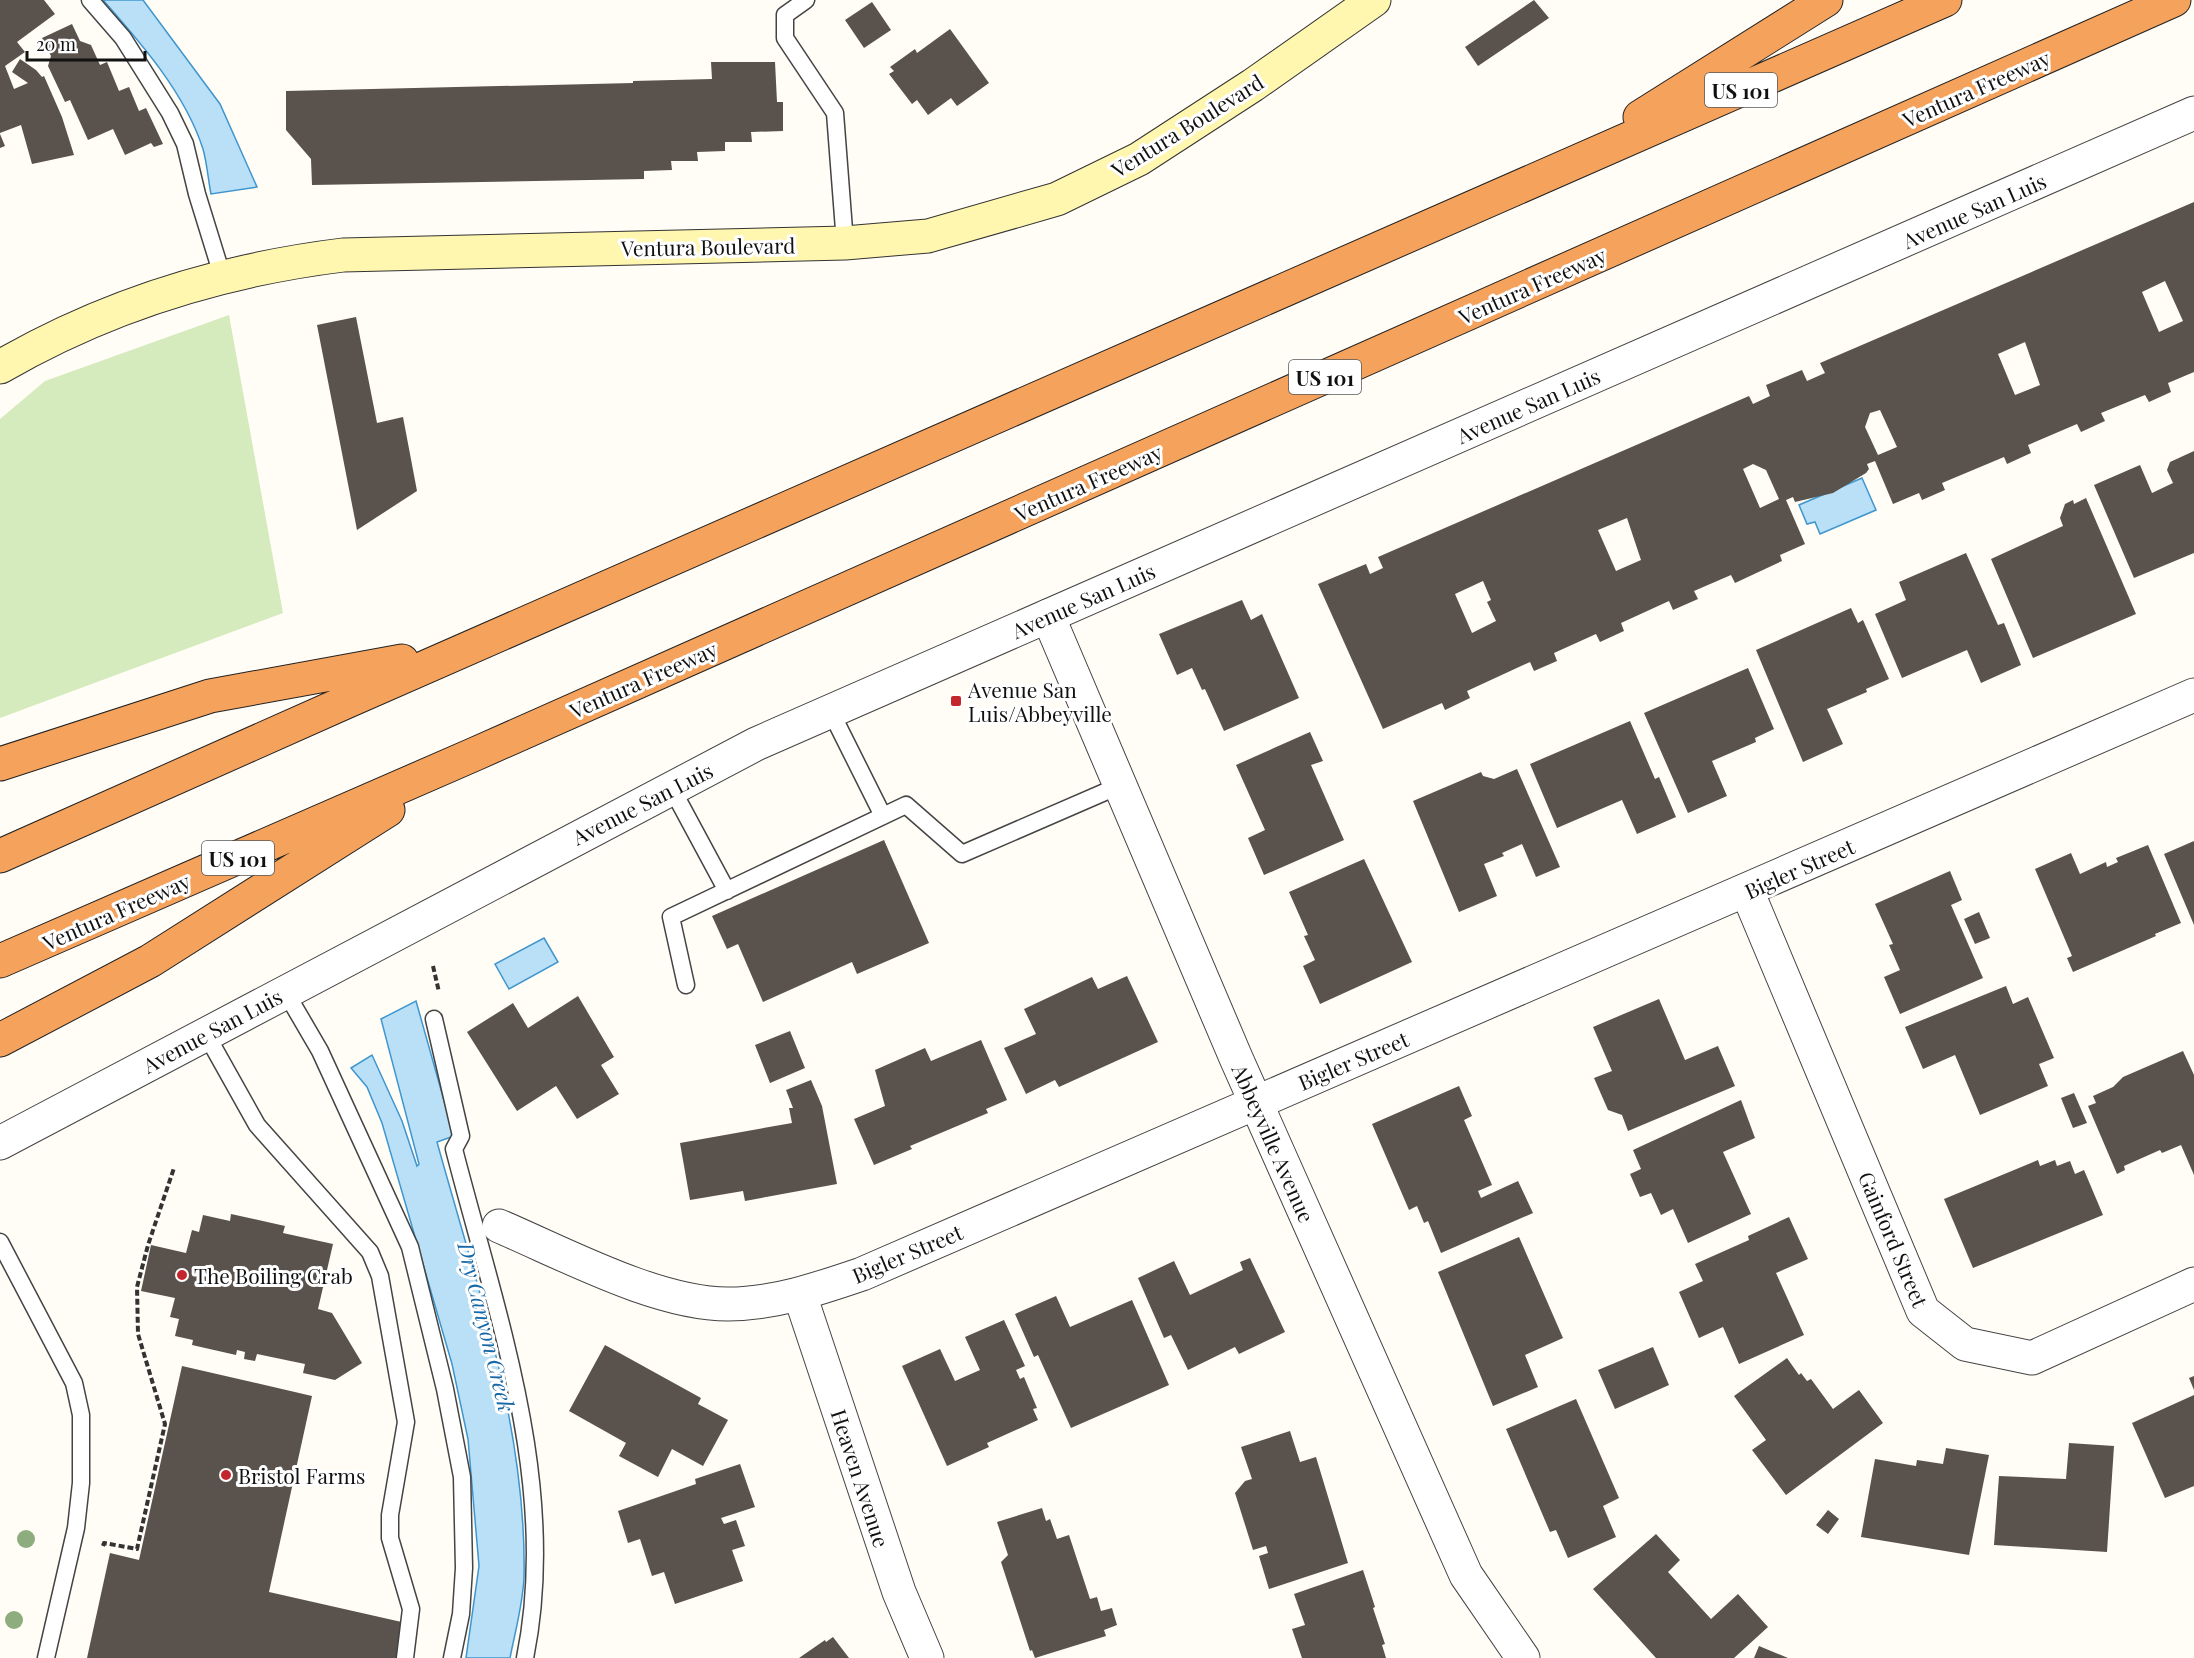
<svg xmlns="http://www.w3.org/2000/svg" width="2194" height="1658" font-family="'Playfair Display',serif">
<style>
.green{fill:#d5ebbd}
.water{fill:#b9e0f7;stroke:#3f96cf;stroke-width:1.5}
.building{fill:#5a524d;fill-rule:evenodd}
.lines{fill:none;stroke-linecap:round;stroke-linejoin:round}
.service-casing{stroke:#444;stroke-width:19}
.minor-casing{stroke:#444;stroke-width:35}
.tertiary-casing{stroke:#444;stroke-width:35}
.secondary-casing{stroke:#333;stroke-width:35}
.motorway-casing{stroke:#222;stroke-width:35}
.path{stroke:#333;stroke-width:4;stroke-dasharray:6 3;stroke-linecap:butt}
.service{stroke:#fff;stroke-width:16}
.minor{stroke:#fff;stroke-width:33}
.tertiary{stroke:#fff;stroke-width:33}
.secondary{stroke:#fff6b0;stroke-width:33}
.motorway{stroke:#f5a25d;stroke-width:33}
.tree{fill:#8dad7f}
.poi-dot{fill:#c4262e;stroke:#fff;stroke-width:2}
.labels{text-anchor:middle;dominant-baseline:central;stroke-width:6;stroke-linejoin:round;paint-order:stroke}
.shield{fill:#fff;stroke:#585858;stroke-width:1.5}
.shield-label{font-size:20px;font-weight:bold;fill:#111}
.street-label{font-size:21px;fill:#111;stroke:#fff}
.poi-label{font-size:21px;fill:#111;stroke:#fff;text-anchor:start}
.water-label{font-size:22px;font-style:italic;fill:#1768a6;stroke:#fff}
</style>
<rect width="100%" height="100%" fill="#fffdf5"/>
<!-- green -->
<path class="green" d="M229,315l54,298 -283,105v-299l45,-38z"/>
<!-- water -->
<path class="water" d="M103,0h40l77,104 37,83 -46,7c-3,-15 -4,-31 -8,-45 -18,-56 -62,-106 -100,-149z
M1862,478l14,32 -56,24 -5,-12 -8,2 -8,-19z
M544,938l14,24 -49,27 -14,-25z
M416,1001l38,135 -17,6c39,141 90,287 87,435 -1,27 -9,55 -14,81h-44l13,-92 -11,-127 -16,-75 -70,-241 -15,-36 -16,-19 21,-13 30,66 15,45 2,-2 -38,-145z"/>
<!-- building -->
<path class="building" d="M0,0h44l11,14 -38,28 8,10 -20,14 9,23 14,-6 -16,-11 8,-13 16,11 6,7 2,-1 18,41 12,38 -42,9 -11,-39 -21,8z
M1534,0l15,18 -71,48 -13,-19z
M872,2l19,28 -27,18 -19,-28z
M72,24l8,17 11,4 9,20 7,-3 12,29 10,-4 10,24 7,-3 17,36 -9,3 -3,-4 -26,12 -12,-26 -25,11 -18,-40 -5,2 -17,-36 3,-10 -9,-18z
M950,29l39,54 -32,23 -6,-8 -23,17 -11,-15 -5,4 -23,-30 5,-3 -4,-4 25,-18 2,4z
M711,62h64l2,40h6v29l-32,1 1,10h-27v9l-28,1 1,9h-27l1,9 -28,1v8l-332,6 -1,-26 -25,-29v-39l347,-8v-2l79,-2z
M0,134l5,12 -5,2z
M2194,202v170l-26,11 3,9 -22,10 -4,-7 -44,18 4,8 -24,11 -4,-8 -49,21 3,8 -24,11 -3,-7 -62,26 3,7 -23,10 -3,-7 -26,11 -18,-43 -8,3 2,5 -3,4 -33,20 -38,9 -2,-5 -7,3 19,44 -25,11 2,6 -47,22 -4,-8 -37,16 4,8 -25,11 -4,-9 -48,22 3,8 -24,11 -4,-8 -42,19 3,8 -23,10 -4,-9 -63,29 3,7 -25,12 -3,-7 -59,26 -65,-145 48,-20 4,10 13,-6 -5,-11 371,-161 4,8 17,-8 -4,-11 36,-15 5,11 18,-8 -5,-10zM2165,281l18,40 -24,11 -17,-40zM2025,342l15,43 -25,10 -17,-41zM1880,410l17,37 -19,8 -13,-28 5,-14zM1753,464l13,6 13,29 -19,9 -17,-39zM1627,518l14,42 -25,11 -18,-41zM1483,581l8,19 -4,2 9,19 -24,12 -17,-39z
M356,317l21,106 26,-6 14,74 -60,39 -40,-205z
M2194,451v102l-60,25 -40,-93 46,-20 12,28 21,-10 -6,-13 3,-8z
M2086,498l50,116 -103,44 -42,-99 72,-33 -3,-8 5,-14 8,-4 1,4z
M1966,553l32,72 6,-2 17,42 -40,18 -14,-33 -65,28 -27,-64 31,-14 -7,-18z
M1242,600l9,20 11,-6 37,84 -75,33 -19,-42 -3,1 -10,-22 -15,7 -18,-41z
M1851,608l7,15 5,-3 26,59 -23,10 1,3 -40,17 16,35 -40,18 -47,-112z
M1748,668l26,61 -19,9 1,4 -44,19 15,35 -39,17 -44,-100z
M1630,721l25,58 4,-2 17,40 -39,17 -15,-34 -65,28 -27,-64z
M1310,732l13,29 -12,4 33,75 -80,35 -16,-37 17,-8 -29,-65z
M1517,769l43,98 -24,10 -14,-33 -20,9 2,3 -20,8 13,32 -38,16 -46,-111 68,-29 2,4 11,3z
M884,840l45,103 -72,31 -5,-12 -89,40 -25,-58 -11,5 -15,-33z
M2194,841v84l-30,-71z
M2148,845l33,78 -26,11 1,2 -83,36 -6,-14 5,-2 -37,-87 36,-16 9,21 26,-12 1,5 11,-5 -2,-4z
M1364,859l48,103 -92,42 -17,-38 12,-6 -11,-24 4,-1 -19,-43z
M1950,871l12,29 -11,5 32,73 -83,36 -16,-37 16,-7 -11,-25 4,-1 -18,-40z
M1979,912l11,26 -15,6 -11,-25z
M1127,976l31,66 -99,45 -4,-7 -29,14 -22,-46 32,-14 -12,-25 68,-32 6,12z
M2006,986l7,18 15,-7 26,61 -15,6 9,22 -68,29 -25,-60 -32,14 -18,-42z
M578,996l36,61 -13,8 18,29 -42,25 -21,-33 -39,25 -50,-79 46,-29 15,25z
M1659,999l26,61 33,-14 17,40 -107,45 -6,-16 -14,-5 -14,-32 18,-7 -19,-44z
M790,1031l15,37 -35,15 -15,-38z
M981,1040l26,60 -21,9 2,4 -78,33 2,3 -38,16 -20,-46 31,-13 -10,-36 50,-22 6,13z
M2183,1051l11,24v100l-13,-30 -19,8 -2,-3 -36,16 1,4 -8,4 -29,-68 8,-3 -3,-7 20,-9 10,-10z
M811,1080l11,26 15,78 -92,17 -2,-10 -53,9 -10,-57 112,-20 -3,-15h4l-7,-18z
M1459,1086l13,30 -8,4 28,65 -14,6 3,7 37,-17 15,32 -92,40 -13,-32 -4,2 -7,-17 -8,4 -37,-86z
M2074,1093l13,30 -14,5 -12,-30z
M1741,1100l14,38 -32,14 28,62 -63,29 -15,-34 -12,6 -10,-22 -11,4 -10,-23 11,-5 -8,-19z
M2038,1160l2,6 15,-6 2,6 13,-5 5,13 9,-4 19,45 -130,53 -29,-69z
M231,1214l54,12 -2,7 50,11 -15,65 14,4 30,50 -27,17 -32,-7 2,-9 -48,-10 -2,7 -11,-2 1,-7 -8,-2 -1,5 -44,-10 1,-5 -18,-4 4,-17 -9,-2 5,-19 -34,-7 10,-46 35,8 6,-23 7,2 4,-17 27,6z
M1789,1217l19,42 -32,14 28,62 -65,29 -16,-37 -24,11 -20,-46 24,-11 -8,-17 54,-24 -1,-4z
M1519,1237l44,101 -38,17 13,32 -45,19 -55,-134z
M1250,1258l35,74 -46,22 -4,-7 -47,23 -17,-35 -7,3 -26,-60 36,-17 16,34 53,-25 -3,-8z
M1056,1296l14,31 62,-27 37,85 -98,43 -33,-73 -4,2 -19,-43z
M1004,1320l21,46 -9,4 4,9 4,-2 13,31 -4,1 5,11 -51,23 2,4 -42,19 -45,-100 38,-17 15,32 25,-11 -15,-33z
M605,1345l96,53 -3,6 30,16 -25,46 -31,-17 -14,28 -39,-21 7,-13 -57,-32z
M1653,1347l16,38 -54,24 -17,-39z
M1787,1358l12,17 2,-2 6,8 4,-2 22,30 26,-19 24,33 -97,72 -34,-45 14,-10 -32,-44z
M182,1366l130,30 -43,196 137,31 -7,35h-312l23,-105 29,7z
M2194,1376v14l-5,-12z
M2194,1395v91l-29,12 -33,-75z
M1576,1399l43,99 -16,8 13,31 -48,21 -12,-28 -6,2 -44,-103z
M1290,1431l10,31 16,-5 32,106 -79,26 -10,-33 9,-3 -2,-7 -13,4 -18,-57 10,-12 7,-2 -11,-32z
M2069,1443l45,3 -7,106 -113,-7 5,-69 67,3z
M1946,1448l43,7 -20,100 -108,-18 14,-78 41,7 1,-6 26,4z
M740,1464l15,43 -34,11 3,6 12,-4 9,26 -13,4 11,31 -68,23 -11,-32 -12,4 -12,-37 -12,4 -10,-32 78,-27 -1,-5z
M1042,1508l4,13 4,-2 7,20 12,-4 21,64 7,-2 4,14 11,-3 5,17 -13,5 2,6 -71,22 -3,-8 -2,1 -29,-89 7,-7 -11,-33z
M1828,1510l11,9 -11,15 -12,-9z
M1656,1534l24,26 -12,12 43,47 27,-25 30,33 -34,31h-78l-63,-69z
M1363,1570l12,37 -2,1 12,36 -3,1 4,13h-84l-10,-29 13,-4 -11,-31z
M833,1637l16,21h-50l26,-18 1,2z
M1759,1646l29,12h-34z"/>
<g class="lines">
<defs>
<path id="service" d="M90,0l33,38 47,75 15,31 12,50 25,81
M806,0l-21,15v23l50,75 10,130
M831,712l52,104
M671,787l56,104
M686,985l-15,-68 235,-112 56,49 159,-69
M285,991l35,60 90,196 35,142 17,88 2,91 -3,46 -9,44
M434,1019l27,117 -7,13c42,164 106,337 71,509
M206,1034l51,91 113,127 10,24 26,146 -16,93v23l21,71 -6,49
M0,1242l74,141 7,32v68l-5,45 -30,130"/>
<path id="minor" d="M1048,616l188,442 230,517 57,83
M1747,891l176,420 42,33 67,14 162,-74
M499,1226c66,28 158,78 229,78 46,0 90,-15 134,-30l1332,-579
M800,1295l99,297 28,66"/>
<path id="tertiary" d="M0,1143l756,-399 1438,-631"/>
<path id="secondary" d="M0,367c107,-62 221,-97 343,-112l502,-12 83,-7 129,-37 82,-40 114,-74 121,-85"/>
<path id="motorway" d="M1640,117l186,-117
M0,764l210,-68 192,-35
M0,856c646,-290 1297,-568 1945,-856
M0,961l475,-207 1699,-754
M0,1040l150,-79 238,-151"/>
</defs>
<!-- service casing -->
<use href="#service" class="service-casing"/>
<!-- minor casing -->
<use href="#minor" class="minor-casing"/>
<!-- tertiary casing -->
<use href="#tertiary" class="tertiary-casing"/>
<!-- secondary casing -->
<use href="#secondary" class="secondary-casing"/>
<!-- motorway casing -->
<use href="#motorway" class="motorway-casing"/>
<!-- path -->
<path class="path" d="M433,966l6,26
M103,1546l1,-3 33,6 28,-125 -27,-90 -1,-47 11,-42 26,-77"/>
<!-- service -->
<use href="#service" class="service"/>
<!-- minor -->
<use href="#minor" class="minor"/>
<!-- tertiary -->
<use href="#tertiary" class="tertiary"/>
<!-- secondary -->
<use href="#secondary" class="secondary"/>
<!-- motorway -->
<use href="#motorway" class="motorway"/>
</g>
<!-- trees -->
<g class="tree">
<circle cx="26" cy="1539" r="9"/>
<circle cx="14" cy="1620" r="9"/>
</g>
<!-- markers -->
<g class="poi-dot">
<rect x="950" y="695" width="12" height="12" rx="3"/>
<circle cx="182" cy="1275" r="6"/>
<circle cx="226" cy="1475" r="6"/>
</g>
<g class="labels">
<!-- shield labels -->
<g class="shield">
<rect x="1705" y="73" width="72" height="34" rx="4.5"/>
<rect x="1289" y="360" width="72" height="34" rx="4.5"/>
<rect x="202" y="841" width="72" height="34" rx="4.5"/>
</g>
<g class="shield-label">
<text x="1741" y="90">US 101</text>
<text x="1325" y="377">US 101</text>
<text x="238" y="858">US 101</text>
</g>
<!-- street labels -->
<g class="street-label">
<text transform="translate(1976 88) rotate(-24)">Ventura Freeway</text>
<text transform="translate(1187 125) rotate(-32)">Ventura Boulevard</text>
<text transform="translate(1974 210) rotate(-24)">Avenue San Luis</text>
<text transform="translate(708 246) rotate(-1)">Ventura Boulevard</text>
<text transform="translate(1532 285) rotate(-24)">Ventura Freeway</text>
<text transform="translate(1528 405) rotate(-24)">Avenue San Luis</text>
<text transform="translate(1088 482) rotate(-24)">Ventura Freeway</text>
<text transform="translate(1083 600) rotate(-24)">Avenue San Luis</text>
<text transform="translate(643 679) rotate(-24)">Ventura Freeway</text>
<text transform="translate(642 803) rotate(-27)">Avenue San Luis</text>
<text transform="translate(1799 868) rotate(-24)">Bigler Street</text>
<text transform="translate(116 911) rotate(-24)">Ventura Freeway</text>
<text transform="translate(212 1030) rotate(-28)">Avenue San Luis</text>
<text transform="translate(1353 1060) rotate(-23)">Bigler Street</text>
<text transform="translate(1274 1143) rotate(66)">Abbeyville Avenue</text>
<text transform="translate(1894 1239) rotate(67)">Gainford Street</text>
<text transform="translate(907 1253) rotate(-23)">Bigler Street</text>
<text transform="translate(861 1478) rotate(72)">Heaven Avenue</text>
</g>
<!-- poi labels -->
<g class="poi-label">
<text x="968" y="689">Avenue San<tspan x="968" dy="24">Luis/Abbeyville</tspan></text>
<text x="194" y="1275">The Boiling Crab</text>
<text x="238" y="1475">Bristol Farms</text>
</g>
<!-- water labels -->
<g class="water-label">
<text transform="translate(487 1327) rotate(76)">Dry Canyon Creek</text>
</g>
</g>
<!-- scale -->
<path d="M27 51v9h118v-9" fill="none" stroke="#111111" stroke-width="3"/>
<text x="36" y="51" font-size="18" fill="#111111" stroke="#ffffff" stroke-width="4.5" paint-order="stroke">20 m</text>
</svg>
